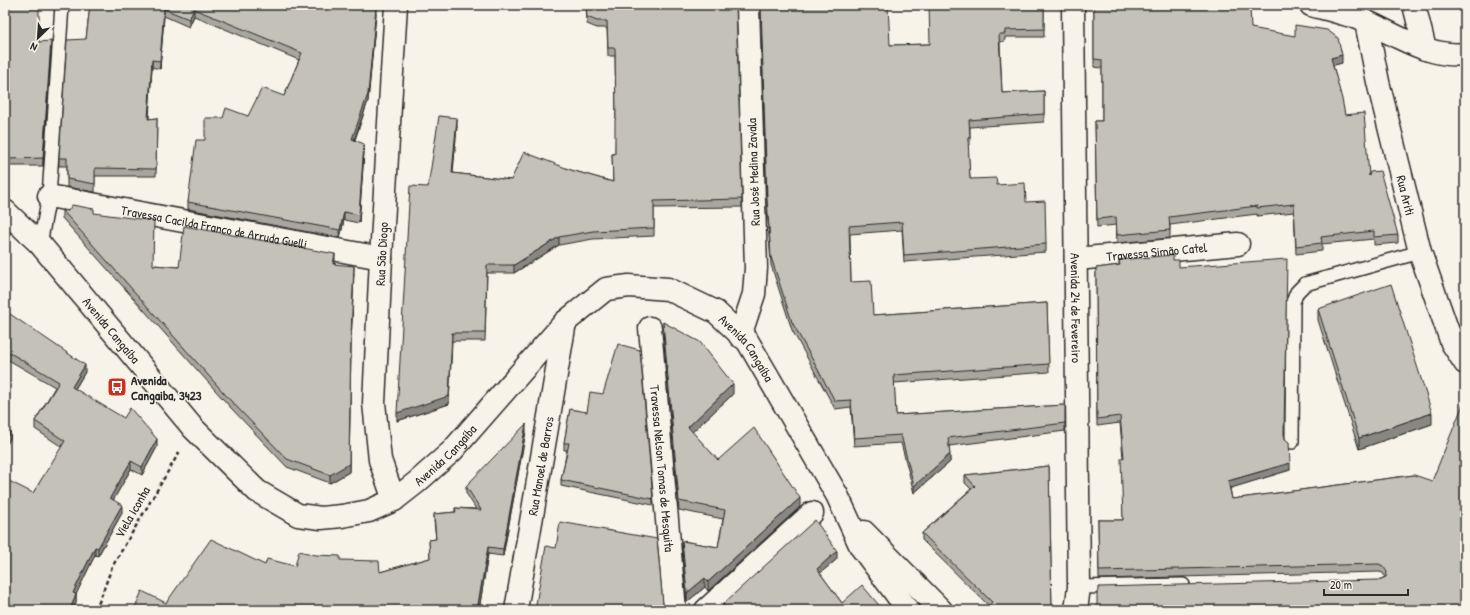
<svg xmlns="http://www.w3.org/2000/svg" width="1470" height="615" font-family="'Patrick Hand',sans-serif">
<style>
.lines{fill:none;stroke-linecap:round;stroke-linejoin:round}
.lane-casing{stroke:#2b2b2b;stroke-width:16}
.street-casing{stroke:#2b2b2b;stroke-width:25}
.secondary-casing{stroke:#2b2b2b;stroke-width:25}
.path{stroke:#2b2b2b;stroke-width:2.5;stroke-dasharray:4 3;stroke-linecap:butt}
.lane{stroke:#f7f3e8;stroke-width:13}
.street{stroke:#f7f3e8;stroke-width:22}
.secondary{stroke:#f7f3e8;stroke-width:22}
.wall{fill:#a9a69f;stroke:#2b2b2b}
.shaded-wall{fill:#898782;stroke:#2b2b2b}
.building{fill:#c4c1b9;stroke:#2b2b2b}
.labels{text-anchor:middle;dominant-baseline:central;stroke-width:3;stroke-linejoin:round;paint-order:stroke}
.street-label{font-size:13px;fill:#2b2b2b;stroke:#f7f3e8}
.poi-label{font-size:13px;font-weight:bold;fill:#2b2b2b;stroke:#f7f3e8;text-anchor:start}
</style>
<rect width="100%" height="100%" fill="#f7f3e8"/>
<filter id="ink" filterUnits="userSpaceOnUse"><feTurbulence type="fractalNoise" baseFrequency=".025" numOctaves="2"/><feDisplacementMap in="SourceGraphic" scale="8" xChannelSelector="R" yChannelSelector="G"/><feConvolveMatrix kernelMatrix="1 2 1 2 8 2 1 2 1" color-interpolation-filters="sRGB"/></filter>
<g filter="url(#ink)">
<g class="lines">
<defs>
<path id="lane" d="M40,244l9,-48 13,-191
M1292,442l1,-140 4,-10 8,-8 115,-32
M1079,587l104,-2"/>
<g id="street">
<path id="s1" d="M1073,5l6,582 -3,23"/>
<path d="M1311,5c19,5 38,9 56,17 31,14 63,36 98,32"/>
<path d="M1414,5l11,44"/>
<path id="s2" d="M1366,22l12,60 42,170 32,91 13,20"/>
<path id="s3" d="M49,196l332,62"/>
<path id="s4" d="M1076,259l162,-15"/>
<path id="s5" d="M650,328l25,282"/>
<path d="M740,336l14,-42 2,-26 -8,-263"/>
<path id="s6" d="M394,500l-14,-40 -6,-57 7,-145 15,-253"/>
<path id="s7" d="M516,610l49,-288"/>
<path d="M706,610l106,-97"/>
</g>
<g id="secondary">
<path id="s8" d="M5,211l35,33 153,184 64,63 41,24 23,3 21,-2 27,-5 25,-11 23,-18 35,-31 113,-129 41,-33 23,-3 39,3 48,23 32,30 89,153 24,52 47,63"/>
<path d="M864,532l77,78"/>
</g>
</defs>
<!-- lane casing -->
<use href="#lane" class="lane-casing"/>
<!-- street casing -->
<use href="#street" class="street-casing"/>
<!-- secondary casing -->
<use href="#secondary" class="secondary-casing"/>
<!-- path -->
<path class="path" d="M96,610l16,-43 68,-116"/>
<!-- lane -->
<use href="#lane" class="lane"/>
<!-- street -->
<use href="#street" class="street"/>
<!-- secondary -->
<use href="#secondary" class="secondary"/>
</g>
<!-- wall -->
<path class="wall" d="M5,5l34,37 12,7 -8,117h-36l-2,-1z
M88,5h284l4,9 -8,87 -13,39 9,12 -5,71 -15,-3 -4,18 -152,-29v-7l17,-62 18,-22 25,-2 36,-20 15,-36 -105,-44 -5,11 -25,-11 -4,53 -8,-2 -3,52 8,-1 -1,58h-61v16l-28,-5v-21h-8v-8l27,-119 4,-33h-2z
M586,5h150l6,202 -88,1v28l-61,3 -34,6 -45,28h-27l-2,68h-33l-3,63 -52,17 31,-234 29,-61 -4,47 58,7 60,-10 42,12 -1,-28h3l1,-35 -1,-63h-7l-1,-28h-10l-10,-4z
M760,5l130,40 40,-1 114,-39v32h-39v4l-5,1 2,51 42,-2v31l-74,5v18h-2l2,34 27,6 29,17 20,42v8l-142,10 -2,-32 -52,4 1,48 22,33 174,-12 2,69 -155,11 2,32 169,-10v26l-116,15 1,16 -36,31 -13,-50 -47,3 -3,-39 -16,2 -43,-79 -21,-65 -4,-58z
M1094,5l157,23 91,35 -9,2 12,50 24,61 29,59v8l-24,2v-6l-52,5v7l-26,3 -2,-42 -37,4v-2l-87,11v13l-53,5 -1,-18 -19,2 -2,-106h7v-53l-8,-1z
M62,210l32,3 59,52 26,2 156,-5v2l19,9 -3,71 -2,128 -19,11 -43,-16 -56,-59 -169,-190z
M1119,260h54l6,7 105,168 6,35 -60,18 2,11 182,-24 51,135 -86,-30 6,-3 -2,-4 -4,-1 -280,7 -1,-59h25v-62l-3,-35 -23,3 -1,-158 23,-3z
M1318,309l114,115 -73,25 -41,-129z
M5,317l80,55 -10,17 82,58 -15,28 -11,-6 -18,31 9,13 -24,43 -3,-1 -19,39v8l-43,-109 29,-46 -27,-18v-8l20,-34 -50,-29z
M663,322l70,72 -41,38 26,28 82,47 -92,84 -3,-4 -18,15 -5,-52v-9l36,6 5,-28 -44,-9 -16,-178z
M570,409l83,90v6l-92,-19v-6l6,-30h-3v-7z
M526,431l-23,125 -15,-2 -9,56h-345l32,-7 99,-38 30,1 45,-6 40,12 50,-14 -1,-18 7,-1 -2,-18v-7l21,-2v-4l21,1 -10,-16v-7z
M1049,466l3,144h-64l1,-4 -67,-66v-7l49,-44 -6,-6v-8z
M837,559l-17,14 22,30 41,7h-160v-6z"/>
<!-- shaded-wall -->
<path class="shaded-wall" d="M376,7v7l-8,87 -16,45v-7z
M164,9v7l-4,53v-8z
M194,9v7l-5,11v-8z
M51,41v8l-8,117v-8z
M1342,55v8l-11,3v-8z
M152,60v7l-4,59v-7z
M457,118v8l-5,54v-7z
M364,144v8l-5,71v-8z
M344,212v8l-4,18v-8z
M559,237v8l-45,28v-8z
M335,254v8l-2,10v-8z
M354,266l-3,78 -2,128 -19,11v-8l21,-139z
M452,333l-3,71 -52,17v-8z
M85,365v7l-13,22v-7z
M733,384v10l-45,42v-9z
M1432,413v11l-73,25v-11z
M526,424v7l-23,125v-7z
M10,432v7l-5,9v-8z
M157,439v8l-15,28v-8z
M950,454v8l-36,31v-7z
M131,461v8l-21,37v-8z
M1290,463v7l-62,19v-8z
M800,498v9l-92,84v-9z
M122,505v8l-24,43v-8z
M95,547v8l-22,46v-8z
M488,547v7l-9,56h-2z
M837,551v8l-20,17v-7z
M705,578v9l-18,15v-9z
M76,594v8l-3,8h-3z"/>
<!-- building -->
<path class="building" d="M5,5h34v37l12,-1 -8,117 -36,1 -2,-1z
M90,5h282l4,2 -8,87 -16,45 12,5 -5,71 -15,-3 -4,18 -152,-28 8,-62h9v-22h18l3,-10 22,8 14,-28 22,8 18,-43 -108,-44 -5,10 -25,-10 -4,52 -8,-1 -4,59 9,-1 -1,51 -61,-1v16l-28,-5v-21h-8l8,-118 19,-1z
M586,5h150l6,194 -88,2v27l-61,3 -34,6 -45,28h-27l-2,68h-33l-3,63 -52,17 13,-227 18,1 11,-71 18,2 -5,55 59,7 13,-28 47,18 42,12 -1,-28h3v-34l1,-1 -1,-71h-7l-1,-27h-10l-10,-4z
M761,5h127l2,40 40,-1 -1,-39h115v24l-39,1v4h-6l3,59 42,-2v23l-75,6 1,17 -2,1 2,41 26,-1 1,7 28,-2 1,19 19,-1 1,43 -142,11 -2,-33 -53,4 2,56 20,-1 2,34 174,-12 2,61 -155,11 2,40 169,-10v18l-117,15 2,16 -36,32 -13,-51 -47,3 -3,-38 -16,1 -43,-79 -21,-65 -4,-58z
M1094,5h139l17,2 1,21 44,8v-11l32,5 11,8 4,17 -11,3 11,41 3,16 19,-2 5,63 1,-4 10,-1 18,64 -24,2v-6l-53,6 1,6 -26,3 -2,-42 -37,4v-2l-88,11 1,13 -53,5 -1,-18 -19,2 -2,-98h7v-61l-8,-1z
M72,205l22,4v4l60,8 -1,44 26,2 5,-41 151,28 -2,10 21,2 -3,70 -2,128 -19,11 -43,-16 -56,-58 -169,-191 6,1z
M1173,255v5h6v7l108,-8 -3,175 1,5 4,3 1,21 -62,18 4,18 182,-24 18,6 32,-79 1,1v207h-368v-18l2,-1v-4l280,-7 7,-3 1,-5 -4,-6 -4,-2 -280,7 -1,-51h25l-2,-62h3l-4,-42 -23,3 -1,-151 24,-3 -1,-5z
M1391,284l41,129 -73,25 -41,-129z
M10,314l75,51 -13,22 52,31 6,-10 27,31 -15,28 -11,-6 -21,37 12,7 -24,43 -3,-1 -22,46 3,1 -6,16h-65v-131l28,14 32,-52 -30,-20 24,-39 -54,-32v-33l2,1z
M663,322l37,20 33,42 -45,43 30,33 36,-32 46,70 -92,84 -3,-4 -18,15 -5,-52 36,6 7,-37 -46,-9z
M618,344l22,6 13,149 -92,-19 8,-37h-5l6,-34 17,3 3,-20 13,2z
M526,424l-23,125 -15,-2 -11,63h-343l8,-19 24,12 45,-64 54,26 2,-6 28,7 4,-15 17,4 24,1v4l39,1 1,11 50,-14 -1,-18 7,-1 -2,-25 22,-2 -1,-4 26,2 -15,-24z
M5,429l5,3 -5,8z
M1049,466l3,144h-60l-4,-3 4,-5 -70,-69 53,-47 -10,-11z
M815,520l22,31 -20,18 25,34 20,-18 21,25h-155l-5,-6z
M560,522l97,17 6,65 2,6h-130l11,-64 10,2z"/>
</g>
<!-- icons -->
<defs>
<symbol id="bus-square" viewBox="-11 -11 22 22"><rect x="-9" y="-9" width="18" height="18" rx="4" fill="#c8321e" stroke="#f7f3e8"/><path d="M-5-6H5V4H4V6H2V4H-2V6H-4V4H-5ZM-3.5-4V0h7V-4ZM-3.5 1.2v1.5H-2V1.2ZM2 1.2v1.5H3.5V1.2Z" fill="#fff"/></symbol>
</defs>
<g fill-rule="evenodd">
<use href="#bus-square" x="106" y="376" width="22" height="22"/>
</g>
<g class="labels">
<!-- street labels -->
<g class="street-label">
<text transform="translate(753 172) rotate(-92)">Rua José Medina Zavala</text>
<text stroke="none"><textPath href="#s2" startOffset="178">Rua Ariti</textPath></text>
<text stroke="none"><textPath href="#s3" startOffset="168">Travessa Cacilda Franco de Arruda Guelli</textPath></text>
<text stroke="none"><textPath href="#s4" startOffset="81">Travessa Simão Catel</textPath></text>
<text stroke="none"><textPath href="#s6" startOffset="249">Rua São Diogo</textPath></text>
<text stroke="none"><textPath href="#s1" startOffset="303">Avenida 24 de Fevereiro</textPath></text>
<text stroke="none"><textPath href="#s8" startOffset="160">Avenida Cangaíba</textPath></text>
<text stroke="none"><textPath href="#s8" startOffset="987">Avenida Cangaíba</textPath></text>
<text stroke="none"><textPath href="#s8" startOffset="592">Avenida Cangaíba</textPath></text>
<text stroke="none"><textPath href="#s7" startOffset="146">Rua Manoel de Barros</textPath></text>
<text stroke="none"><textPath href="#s5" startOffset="141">Travessa Nelson Tomas de Mesquita</textPath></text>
<text transform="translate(132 512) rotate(-60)">Viela Iconha</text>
</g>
<!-- poi labels -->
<g class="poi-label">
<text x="131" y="380">Avenida<tspan x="131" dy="15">Cangaiba, 3423</tspan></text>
</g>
</g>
<!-- margin -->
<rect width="1470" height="615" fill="none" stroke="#f7f3e8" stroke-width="20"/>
<rect x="10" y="10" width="1450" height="595" fill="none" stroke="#2b2b2b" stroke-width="1.5" filter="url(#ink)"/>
<!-- north arrow -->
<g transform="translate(38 38) rotate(205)" stroke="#f7f3e8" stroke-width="3" paint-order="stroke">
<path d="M0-3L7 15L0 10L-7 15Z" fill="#2b2b2b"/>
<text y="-6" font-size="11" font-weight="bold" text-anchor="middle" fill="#2b2b2b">N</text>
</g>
<!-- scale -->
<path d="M1324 589v6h84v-6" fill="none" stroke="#2b2b2b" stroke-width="2"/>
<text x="1330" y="589" font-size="12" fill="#2b2b2b" stroke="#f7f3e8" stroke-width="3" paint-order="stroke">20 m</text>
</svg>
